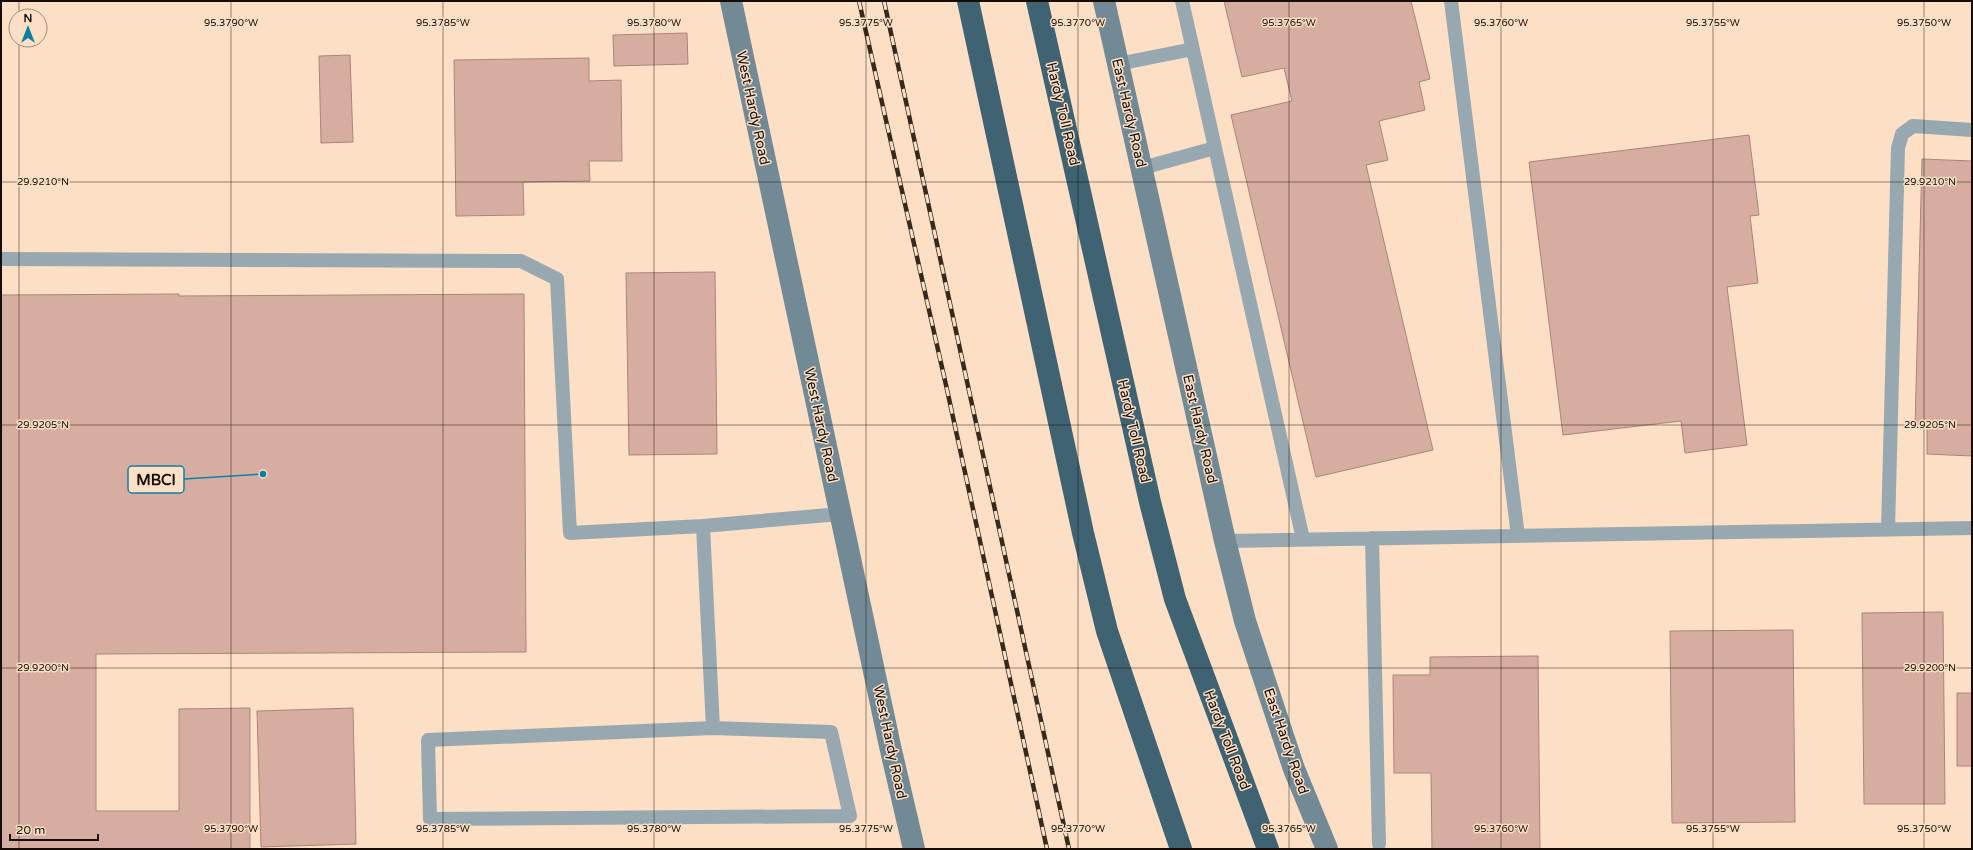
<svg xmlns="http://www.w3.org/2000/svg" width="1973" height="850" font-family="'Varela Round',sans-serif">
<style>
.building{fill:#d7ada1;stroke:#aa857a}
.lines{fill:none;stroke-linecap:round;stroke-linejoin:round}
.service{stroke:#98a8b0;stroke-width:14}
.secondary{stroke:#728a96;stroke-width:22}
.motorway{stroke:#3f6373;stroke-width:22}
.rail-casing{stroke:#362a1f;stroke-width:4.5}
.rail{stroke:#fcdfc4;stroke-width:3;stroke-dasharray:9;stroke-linecap:butt}
.ticks{fill:none;stroke:#150c04;stroke-width:1;stroke-opacity:0.45}
.labels{text-anchor:middle;dominant-baseline:central;stroke-width:3;stroke-linejoin:round;paint-order:stroke}
.street-label{font-size:14px;fill:#150c04;stroke:#fcdfc4}
.ticks-label{font-size:10px;text-anchor:middle;fill:#150c04;stroke:#fcdfc4;stroke-width:3;stroke-linejoin:round;paint-order:stroke}
.leader{fill:none;stroke:#0b80a7;stroke-width:1.5}
.callout-dot{fill:#0b80a7;stroke:#fcdfc4;stroke-width:1.5}
.callout{fill:#fcdfc4;stroke:#0b80a7;stroke-width:1.5}
.callout-label{font-size:15px;text-anchor:middle;font-weight:bold;fill:#150c04}
</style>
<rect width="100%" height="100%" fill="#fcdfc4"/>
<!-- building -->
<path class="building" d="M1224,1h187l19,78 -11,3 6,28 -46,11 9,39 -22,5 67,285 -117,27 -85,-362 61,-14 -8,-33 -42,9z
M687,33l1,31 -74,2 -1,-31z
M350,55l3,87 -32,1 -2,-87z
M589,58v23l32,-1 1,81h-33l1,20 -67,1 1,33 -68,1 -2,-156z
M1749,135l10,80 -9,1 8,67 -31,4 20,158 -62,8 -4,-32 -118,14 -34,-273z
M1922,159l50,2v295l-45,-2v-27h-12z
M715,272l2,182 -88,1 -3,-182z
M179,294v2l345,-2 2,358 -430,2v157h83v-102l71,-1v141h-249v-554z
M1943,612l2,192h-81l-2,-191z
M1793,630l2,192 -123,1 -2,-192z
M1538,656l2,193h-108l-1,-76h-37l-1,-98h37v-18z
M1957,693h15v73h-15z
M353,708l3,136 -95,3 -4,-136z"/>
<g class="lines">
<!-- service -->
<path class="service" d="M1182,1l121,538
M1451,1l67,535
M1118,64l75,-15
M1142,168l73,-20
M1,259l520,2 36,18 13,254 133,-7 137,-12
M703,526l10,202
M1888,529l10,-381 4,-14 11,-8 59,4
M1372,538l7,306
M1225,541l747,-13
M713,728l118,4 19,84 -420,3 -2,-79z"/>
<!-- secondary -->
<path class="secondary" d="M731,1l159,745 24,103
M1104,1l121,540 20,80 49,148 33,80"/>
<!-- motorway -->
<path class="motorway" d="M968,1l115,532 24,98 74,218
M1037,1l113,501 25,97 93,250"/>
<defs>
<path id="rail" d="M859,1l87,384 101,464
M884,1l185,848"/>
</defs>
<!-- rail casing -->
<use href="#rail" class="rail-casing"/>
<!-- rail -->
<use href="#rail" class="rail"/>
</g>
<!-- ticks -->
<path class="ticks" d="M19,1v15M231,1v848M443,1v848M654,1v848M866,1v848M1078,1v848M1289,1v848M1501,1v848M1713,1v848M1924,1v848M19,40v809M1,182h1971M1,425h1971M1,668h1971"/>
<g class="labels">
<!-- street labels -->
<g class="street-label">
<text transform="translate(753 108) rotate(78)">West Hardy Road</text>
<text transform="translate(1129 113) rotate(77)">East Hardy Road</text>
<text transform="translate(1063 114) rotate(77)">Hardy Toll Road</text>
<text transform="translate(821 425) rotate(78)">West Hardy Road</text>
<text transform="translate(1200 429) rotate(77)">East Hardy Road</text>
<text transform="translate(1134 431) rotate(77)">Hardy Toll Road</text>
<text transform="translate(1227 740) rotate(69)">Hardy Toll Road</text>
<text transform="translate(1286 741) rotate(71)">East Hardy Road</text>
<text transform="translate(890 742) rotate(78)">West Hardy Road</text>
</g>
</g>
<g class="ticks-label">
<text x="231" y="26">95.3790°W</text>
<text x="443" y="26">95.3785°W</text>
<text x="654" y="26">95.3780°W</text>
<text x="866" y="26">95.3775°W</text>
<text x="1078" y="26">95.3770°W</text>
<text x="1289" y="26">95.3765°W</text>
<text x="1501" y="26">95.3760°W</text>
<text x="1713" y="26">95.3755°W</text>
<text x="1924" y="26">95.3750°W</text>
<text x="43" y="185">29.9210°N</text>
<text x="1930" y="185">29.9210°N</text>
<text x="43" y="428">29.9205°N</text>
<text x="1930" y="428">29.9205°N</text>
<text x="43" y="671">29.9200°N</text>
<text x="1930" y="671">29.9200°N</text>
<text x="231" y="832">95.3790°W</text>
<text x="443" y="832">95.3785°W</text>
<text x="654" y="832">95.3780°W</text>
<text x="866" y="832">95.3775°W</text>
<text x="1078" y="832">95.3770°W</text>
<text x="1289" y="832">95.3765°W</text>
<text x="1501" y="832">95.3760°W</text>
<text x="1713" y="832">95.3755°W</text>
<text x="1924" y="832">95.3750°W</text>
</g>
<!-- callouts -->
<path class="leader" d="M263 474L184 479"/>
<circle class="callout-dot" cx="263" cy="474" r="4"/>
<rect class="callout" x="128" y="466" width="56" height="27" rx="4"/>
<g class="callout-label">
<text x="156" y="485">MBCI</text>
</g>
<!-- border -->
<rect width="1973" height="850" fill="none" stroke="#150c04" stroke-width="4"/>
<!-- north arrow -->
<g transform="translate(28 28)"><circle r="19" fill="#fcdfc4" stroke="#a08b77"/>
<path d="M0-3L7 15L0 10L-7 15Z" fill="#0b80a7"/>
<text y="-6" font-size="11" font-weight="bold" text-anchor="middle" fill="#150c04">N</text>
</g>
<!-- scale -->
<path d="M10 834v6h88v-6" fill="none" stroke="#150c04" stroke-width="2"/>
<text x="16" y="834" font-size="12" fill="#150c04" stroke="#fcdfc4" stroke-width="3" paint-order="stroke">20 m</text>
</svg>
